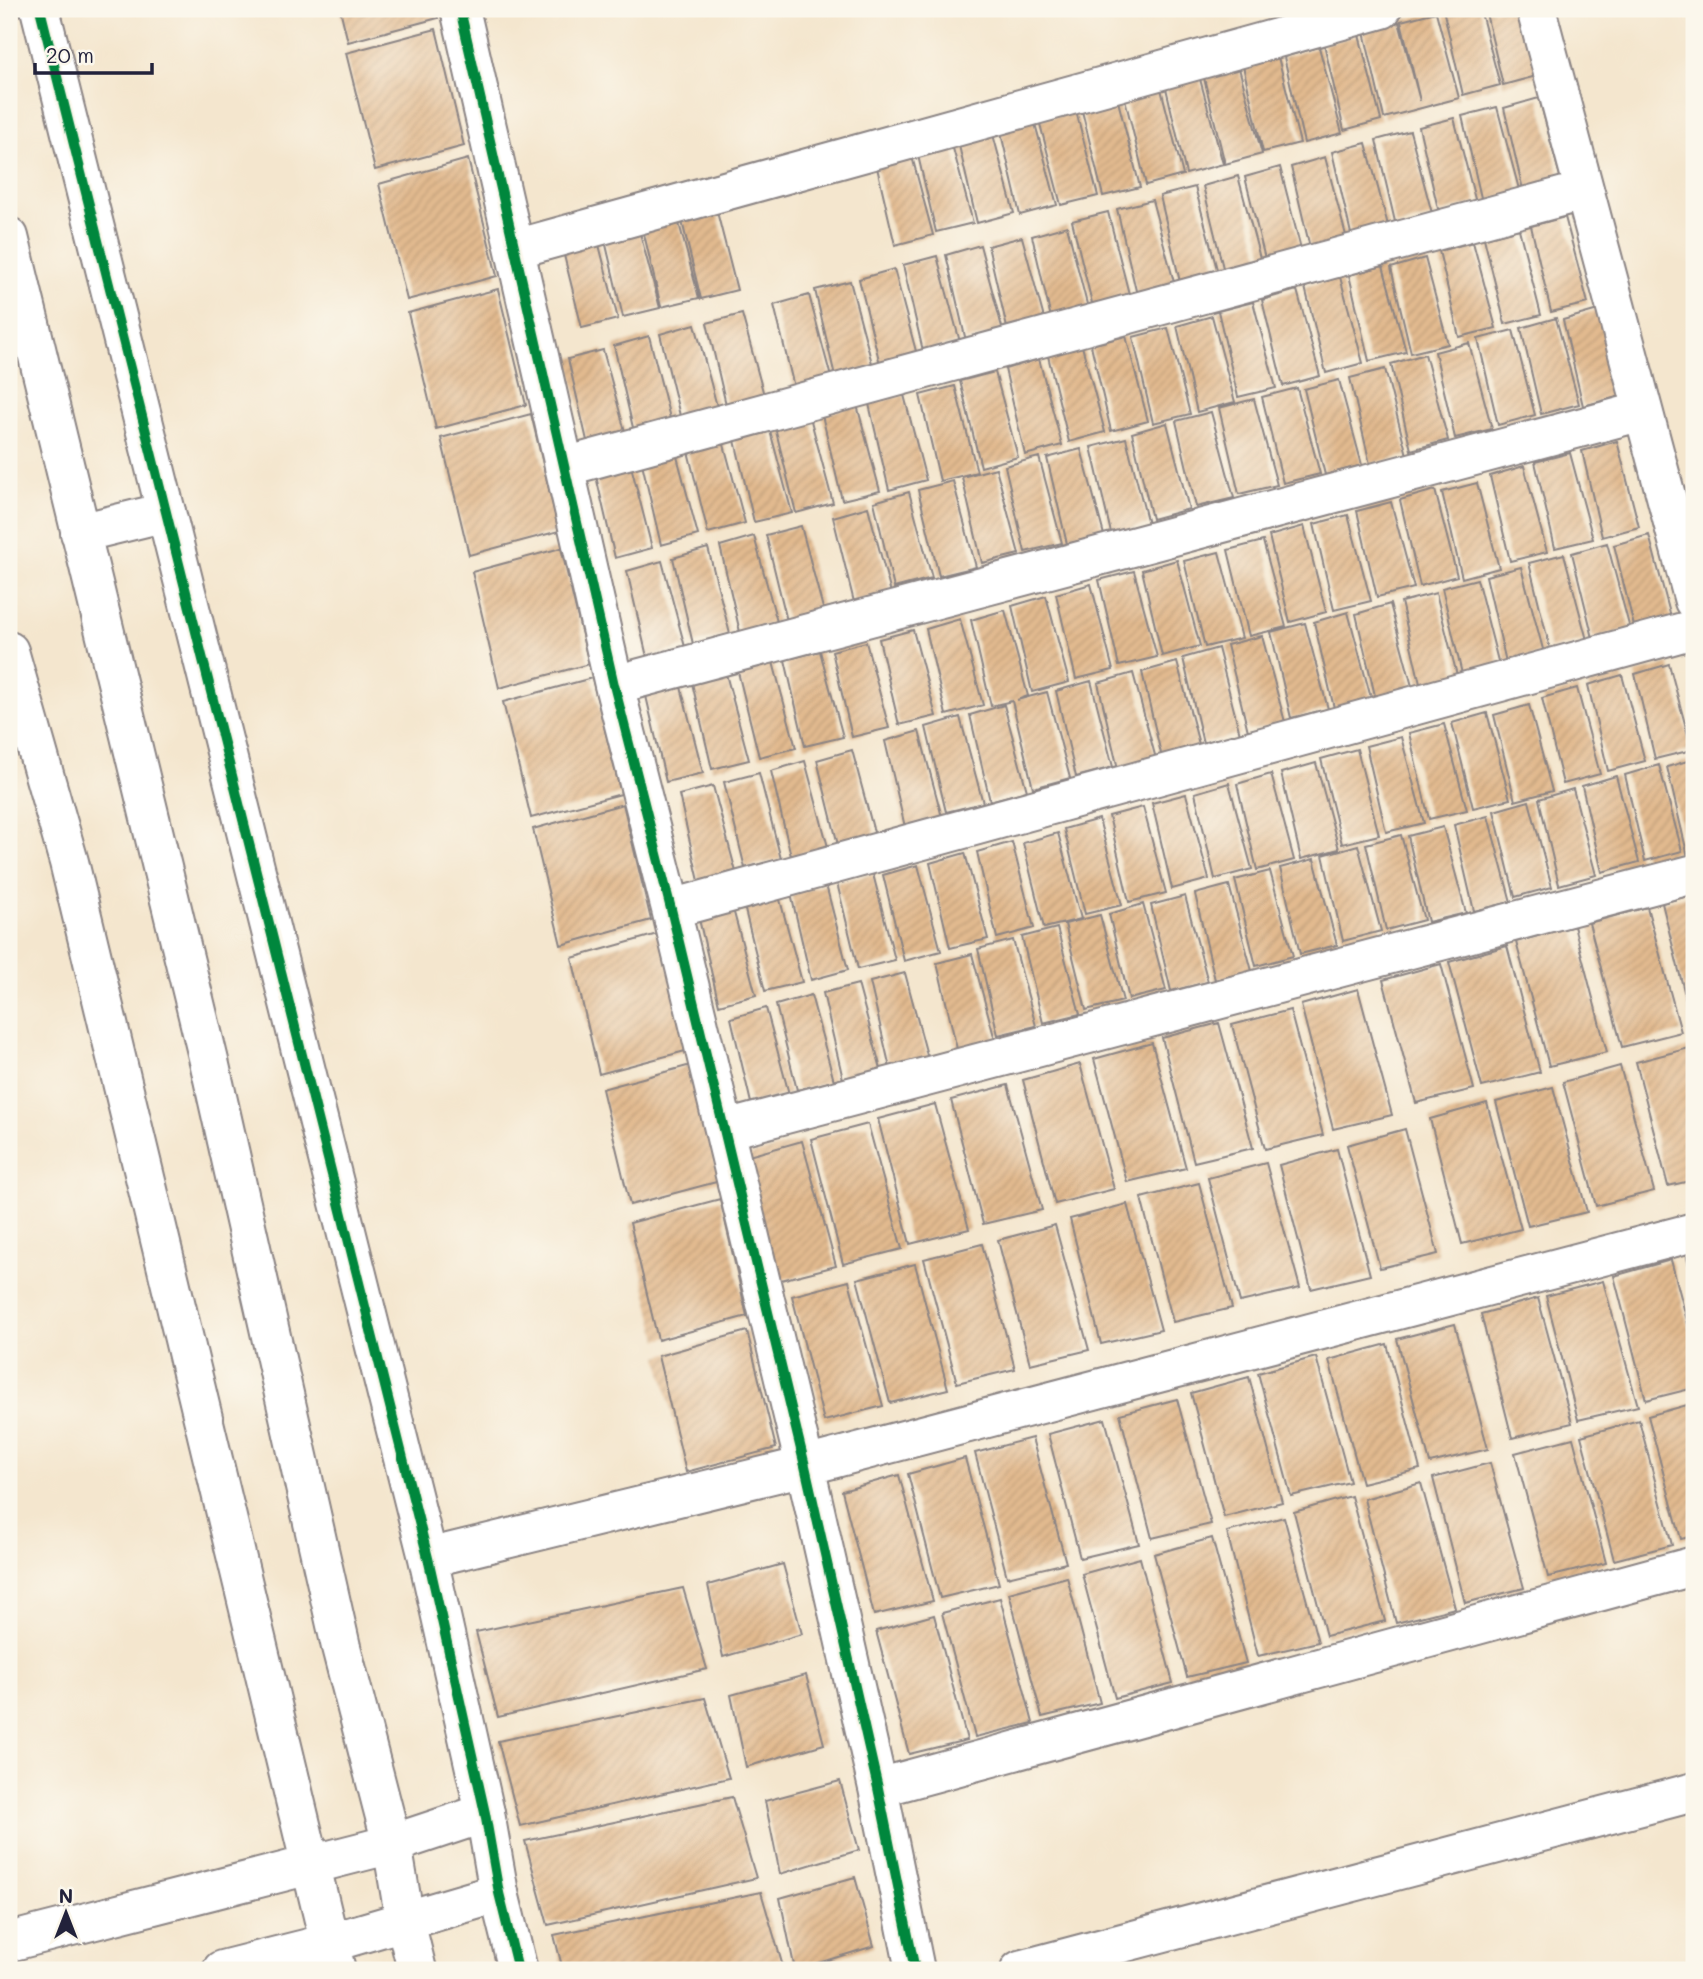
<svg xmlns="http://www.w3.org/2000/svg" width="1703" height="1979" font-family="Mali,sans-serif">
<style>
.building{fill:url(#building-hatch)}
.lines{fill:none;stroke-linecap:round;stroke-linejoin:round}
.street-casing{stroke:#8b8484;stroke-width:42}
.secondary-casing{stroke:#8b8484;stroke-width:42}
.street{stroke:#fff;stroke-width:38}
.secondary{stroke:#fff;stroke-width:38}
.cycleway-casing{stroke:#fbf7ec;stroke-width:15}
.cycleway{stroke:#00873e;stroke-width:10}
</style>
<defs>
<pattern id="building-hatch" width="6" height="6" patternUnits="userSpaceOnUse" patternTransform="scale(1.75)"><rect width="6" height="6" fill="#e2ba8f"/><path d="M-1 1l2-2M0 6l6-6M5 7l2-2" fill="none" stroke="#c2a07c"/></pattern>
</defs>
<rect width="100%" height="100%" fill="#fbf7ec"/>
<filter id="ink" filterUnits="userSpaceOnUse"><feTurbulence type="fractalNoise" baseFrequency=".0143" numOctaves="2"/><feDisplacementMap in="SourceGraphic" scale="14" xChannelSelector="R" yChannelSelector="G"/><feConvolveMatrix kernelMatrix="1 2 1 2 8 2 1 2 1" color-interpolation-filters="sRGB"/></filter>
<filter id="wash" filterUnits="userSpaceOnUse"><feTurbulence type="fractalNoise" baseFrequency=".00686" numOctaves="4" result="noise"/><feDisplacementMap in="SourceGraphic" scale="28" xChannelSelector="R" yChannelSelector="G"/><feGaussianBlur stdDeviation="1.57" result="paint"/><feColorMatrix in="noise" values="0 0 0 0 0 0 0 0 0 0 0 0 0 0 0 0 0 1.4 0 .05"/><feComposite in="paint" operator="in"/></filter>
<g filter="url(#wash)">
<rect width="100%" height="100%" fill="#f4e6ce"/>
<g id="blocks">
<!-- building -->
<path class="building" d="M340,9h95l3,9 -90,24z
M1443,9h37l20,76 -37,10z
M1485,9h37l18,66 -37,10z
M1436,12l23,86 -75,20 -20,-86 35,-10 21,79 -19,-80z
M436,29l28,117 -89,24 -29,-117z
M1359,35l22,85 -37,10 -20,-86z
M1319,47l23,86 -38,10 -20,-86z
M1278,57l22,86 -37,9 -20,-86z
M1239,68l23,86 -37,10 -21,-86z
M1200,79l23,85 -37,10 -20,-86z
M1161,89l22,86 -37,10 -21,-86z
M1539,98l23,86 -38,10 -20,-86z
M1118,101l22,86 -37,9 -21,-85z
M1497,107l23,86 -38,9 -20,-86z
M1076,111l22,85 -37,9 -22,-85z
M1454,118l22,85 -37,10 -20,-86z
M1034,120l23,85 -37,10 -20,-86z
M991,127l23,86 -37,10 -20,-86z
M1410,131l23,86 -37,9 -20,-86z
M950,137l23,86 -37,9 -20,-85z
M1366,143l23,86 -37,9 -20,-86z
M910,149l23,86 -38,10 -20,-86z
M1325,157l23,86 -37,9 -20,-85z
M468,159l29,117 -90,24 -28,-116z
M1280,167l22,86 -36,10 -21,-86z
M1238,176l23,86 -37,10 -21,-86z
M1195,187l23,86 -38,9 -20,-86z
M1152,200l23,86 -38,9 -20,-86z
M715,204l22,86 -36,9 -21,-86z
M676,212l23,86 -38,9 -20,-86z
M1108,212l22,86 -37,9 -21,-86z
M1565,217l23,86 -37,9 -20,-86z
M637,222l23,86 -37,9 -20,-85z
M1067,226l22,86 -37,10 -20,-86z
M1519,229l22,86 -36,9 -21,-86z
M596,233l22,86 -36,9 -21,-85z
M1022,237l23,85 -37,10 -20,-86z
M1473,242l23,86 -37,9 -20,-86z
M980,245l23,86 -37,10 -20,-86z
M937,256l23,86 -37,9 -20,-86z
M1425,258l23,86 -37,9 -20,-85z
M1383,266l23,86 -37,9 -20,-86z
M894,269l23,86 -37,9 -21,-85z
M1340,277l23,86 -37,10 -21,-86z
M850,281l23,86 -38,9 -20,-86z
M498,289l28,116 -90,24 -28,-116z
M1297,290l23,86 -37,10 -21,-86z
M809,295l23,86 -37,10 -21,-86z
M1253,302l23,86 -38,9 -20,-86z
M1598,310l23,86 -38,10 -20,-86z
M742,314l23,85 -38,10 -20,-86z
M1212,316l23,86 -38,10 -20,-86z
M1556,318l23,86 -38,10 -20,-86z
M695,324l23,86 -37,10 -21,-86z
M1168,328l22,86 -37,9 -20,-86z
M1513,330l22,85 -37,10 -20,-86z
M649,336l22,86 -37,10 -20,-86z
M1126,336l22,85 -37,10 -20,-86z
M1469,343l23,86 -37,9 -20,-86z
M1082,346l23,86 -36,10 -21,-86z
M603,350l23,85 -38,10 -20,-86z
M1425,354l23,86 -37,10 -20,-86z
M1039,359l23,86 -37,10 -20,-86z
M1385,369l22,86 -37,9 -20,-86z
M995,372l23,85 -37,10 -21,-86z
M1339,380l23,85 -37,10 -21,-86z
M955,386l22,86 -37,9 -20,-86z
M1297,388l23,86 -37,9 -21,-86z
M904,395l22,85 -37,10 -20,-86z
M1254,399l23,86 -38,9 -20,-86z
M857,405l23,86 -38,9 -20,-85z
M1211,412l23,86 -38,9 -20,-86z
M531,414l28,117 -90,24 -28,-117z
M810,417l23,86 -37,10 -21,-86z
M1167,423l22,86 -37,10 -20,-86z
M769,427l23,86 -38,9 -20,-86z
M722,437l23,86 -37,10 -21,-86z
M1126,438l22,86 -37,9 -20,-86z
M1617,441l22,86 -37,10 -20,-86z
M675,449l23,86 -37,10 -20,-86z
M1081,449l23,86 -37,9 -20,-86z
M1570,453l23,86 -38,9 -20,-86z
M1039,457l23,86 -37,9 -20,-86z
M630,462l22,86 -37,10 -20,-86z
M1524,466l23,86 -37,9 -20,-85z
M996,468l23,86 -37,9 -20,-86z
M953,481l23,86 -37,9 -21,-86z
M1477,483l22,85 -37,10 -20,-86z
M1435,490l22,86 -37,10 -20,-86z
M909,492l23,86 -38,10 -20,-86z
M1391,502l23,86 -37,9 -20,-86z
M868,507l23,86 -37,9 -21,-85z
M1348,515l23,86 -37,9 -20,-86z
M801,526l23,86 -37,9 -21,-86z
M1304,526l22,86 -36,10 -21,-86z
M1649,535l23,86 -37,9 -21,-85z
M754,536l23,86 -37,10 -20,-86z
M1263,541l23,86 -37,9 -21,-86z
M1607,543l23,86 -37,9 -21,-85z
M561,548l28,116 -90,24 -27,-116z
M708,548l22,86 -37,10 -20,-86z
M1219,552l23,86 -37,9 -21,-86z
M1564,554l23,86 -37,9 -21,-86z
M1177,560l23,86 -38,10 -20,-86z
M662,561l23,86 -38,10 -20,-86z
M1521,567l23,86 -38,9 -20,-86z
M1134,571l23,86 -38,9 -20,-86z
M1477,579l22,86 -37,9 -20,-86z
M1091,584l22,86 -37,9 -20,-85z
M1436,593l22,86 -37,9 -20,-86z
M1046,596l23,86 -37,10 -20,-86z
M1390,604l23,86 -37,10 -20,-86z
M1005,610l23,86 -11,4 30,-8 23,86 -37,10 -21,-87 -21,5 -20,-86z
M1348,612l23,86 -37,10 -20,-86z
M960,619l23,86 -37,10 -20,-86z
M1305,623l23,86 -37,9 -20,-86z
M913,630l23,86 -37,9 -20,-86z
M1262,636l23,86 -37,9 -21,-86z
M866,642l23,86 -37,9 -20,-86z
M1218,648l22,86 -37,9 -20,-85z
M820,651l23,86 -38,9 -20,-86z
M773,662l23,86 -37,9 -21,-85z
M1177,662l23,86 -38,10 -20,-86z
M1669,664l23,86 -37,9 -20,-85z
M1133,673l23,86 -38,10 -20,-86z
M726,674l23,86 -37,9 -20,-86z
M1622,675l23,86 -37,10 -20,-86z
M592,678l29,116 -90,24 -28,-116z
M1091,681l22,86 -37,10 -20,-86z
M681,687l22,86 -37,9 -20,-86z
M1577,688l23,86 -37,10 -21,-86z
M1004,705l23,86 -37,10 -20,-86z
M1529,705l23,86 -37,10 -21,-86z
M1487,713l23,86 -37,9 -21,-85z
M960,717l23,86 -37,9 -20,-85z
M1444,724l23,86 -38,9 -20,-86z
M919,731l23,86 -37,10 -20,-86z
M1401,737l23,86 -38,9 -20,-86z
M1357,749l22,86 -37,9 -21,-85z
M852,750l23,86 -37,9 -21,-85z
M1694,759v92l-7,2 -20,-86z
M805,761l23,86 -37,9 -20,-85z
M1316,763l23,86 -38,10 -20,-86z
M1659,765l23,86 -37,10 -20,-86z
M759,773l22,86 -36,9 -21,-86z
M1271,774l23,86 -37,10 -20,-86z
M1616,776l23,86 -37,10 -20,-86z
M1229,783l23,86 -37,10 -20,-86z
M713,786l23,86 -37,9 -20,-86z
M1573,789l23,86 -37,10 -20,-86z
M1186,794l23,85 -37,10 -20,-86z
M1529,801l23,86 -37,10 -21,-86z
M623,804l28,116 -90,25 -28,-116z
M1143,807l23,86 -37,9 -20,-86z
M1488,816l23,86 -37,9 -20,-86z
M1099,819l23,86 -37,9 -21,-85z
M1443,827l23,86 -38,9 -20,-86z
M1058,833l23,86 -37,9 -21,-85z
M1401,835l23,85 -38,10 -20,-86z
M1012,842l22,86 -37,10 -20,-86z
M1358,845l23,86 -38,10 -20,-86z
M965,853l23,86 -38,9 -20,-85z
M1314,859l23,86 -37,9 -20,-86z
M918,865l23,86 -37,10 -21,-86z
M1270,871l23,85 -37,10 -21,-86z
M873,874l22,86 -37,9 -21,-86z
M826,885l22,85 -37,10 -20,-86z
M1229,885l23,86 -37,9 -20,-86z
M1694,894v132l-1,1 -31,-124z
M779,896l23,86 -37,9 -21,-85z
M1185,896l23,86 -37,9 -20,-86z
M1143,904l23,86 -37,9 -20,-85z
M1647,907l34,125 -59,15 -33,-124z
M733,909l23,86 -37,10 -20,-86z
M1100,915l23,86 -37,9 -21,-86z
M1574,926l33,126 -58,14 -33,-124z
M1057,928l23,86 -37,9 -21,-86z
M661,933l28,117 -90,24 -27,-116z
M1013,940l23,86 -38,9 -20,-86z
M1507,946l33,126 -58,15 -33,-125z
M972,954l23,86 -38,9 -20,-86z
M1441,964l33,125 -58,14 -33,-123z
M905,973l23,86 -38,9 -20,-86z
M858,984l23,85 -38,10 -20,-86z
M1358,989l34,126 -59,14 -32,-124z
M811,995l23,86 -37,9 -21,-85z
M766,1008l23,86 -38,9 -20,-85z
M1290,1010l33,125 -58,14 -33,-124z
M1219,1023l34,125 -59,14 -32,-124z
M1152,1043l34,125 -59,14 -33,-123z
M1693,1047l1,133 -26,6 -32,-124z
M1080,1064l34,125 -59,15 -32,-124z
M691,1065l29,116 -90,24 -28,-116z
M1620,1066l34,125 -58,15 -33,-124z
M1008,1085l34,125 -59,14 -32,-124z
M1553,1087l34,125 -59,14 -32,-124z
M1487,1103l34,126 -59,15 -32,-125z
M935,1104l34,125 -59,15 -32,-125z
M868,1124l34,125 -59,15 -32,-125z
M1405,1129l33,125 -58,14 -33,-123z
M802,1141l34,125 -59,15 -32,-124z
M1337,1149l33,126 -59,14 -32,-124z
M1266,1163l34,125 -60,14 -32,-124z
M1199,1183l33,125 -59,14 -32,-124z
M720,1199l27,117 -89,24 -28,-117z
M1127,1204l34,126 -60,14 -31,-125z
M1055,1225l34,125 -59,14 -32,-124z
M982,1244l33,125 -58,14 -33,-124z
M1694,1255v28h-1l-6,-26z
M1671,1260l23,87v41l-48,12 -32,-124z
M915,1264l33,125 -58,14 -33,-124z
M849,1281l34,125 -59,15 -32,-125z
M1603,1281l35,125 -60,14 -32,-124z
M1538,1298l34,125 -60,15 -31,-124z
M1455,1324l33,125 -58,14 -33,-124z
M747,1331l29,117 -90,24 -28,-116z
M1387,1344l33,125 -58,14 -33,-123z
M1316,1357l34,125 -59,14 -33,-123z
M1249,1377l33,125 -58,15 -33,-124z
M1177,1399l34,125 -59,14 -32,-124z
M1694,1403v133l-13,3 -33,-123z
M1105,1419l34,125 -59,14 -32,-124z
M1639,1420l33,125 -58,15 -33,-124z
M1032,1438l34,125 -59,14 -32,-124z
M1573,1438l33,125 -58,14 -33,-124z
M965,1458l34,126 -59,14 -32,-124z
M1490,1463l34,125 -59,15 -32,-125z
M899,1475l34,126 -59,14 -32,-124z
M1421,1483l34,125 -59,15 -32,-124z
M1351,1496l34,125 -59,15 -32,-124z
M1284,1517l34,125 -60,14 -31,-124z
M1212,1538l34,125 -59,14 -33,-123z
M1140,1558l33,125 -58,15 -33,-124z
M783,1564l19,70 -79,23 -15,-72z
M1067,1577l33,126 -58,14 -33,-124z
M683,1588l24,81 -209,48 -22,-85z
M1000,1598l33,125 -58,14 -33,-124z
M934,1615l33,125 -58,14 -33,-123z
M806,1675l18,69 -78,23 -15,-72z
M705,1698l24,80 -209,48 -22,-85z
M840,1781l19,69 -79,24 -15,-73z
M732,1797l24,81 -208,47 -23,-84z
M855,1877l19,69 -79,24 -15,-72z
M761,1892l23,78h-221l-9,-35z"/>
</g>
</g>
<g filter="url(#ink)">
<use href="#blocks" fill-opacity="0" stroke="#8b8484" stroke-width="2"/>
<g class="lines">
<defs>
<path id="street" d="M460,9l154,676 57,224 134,557 73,322 37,182
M1536,9l158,592
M9,237l200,824 132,586 51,197 13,77 12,49
M515,249l867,-240
M564,467l1019,-276
M80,533l86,-21
M9,651l60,211 267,1108
M614,685l1029,-274
M671,909l1023,-280
M725,1130l969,-256
M878,1788l816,-222
M9,1942l383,-98 93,-31
M222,1970l107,-27 170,-50
M1020,1970l674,-178"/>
<path id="secondary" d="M40,9l388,1549 57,255 14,80 19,77
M428,1558l377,-92 889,-234"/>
</defs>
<!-- street casing -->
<use href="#street" class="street-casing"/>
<!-- secondary casing -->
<use href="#secondary" class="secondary-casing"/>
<!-- street -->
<use href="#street" class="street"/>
<!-- secondary -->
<use href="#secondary" class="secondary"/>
<defs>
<path id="cycleway" d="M40,9l388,1549 57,255 14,80 19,77
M460,9l154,676 57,224 134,557 73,322 37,182"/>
</defs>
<!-- cycleway casing -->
<use href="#cycleway" class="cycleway-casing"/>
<!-- cycleway -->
<use href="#cycleway" class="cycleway"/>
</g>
</g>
<!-- margin -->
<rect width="1703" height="1979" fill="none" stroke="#fbf7ec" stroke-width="35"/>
<!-- north arrow -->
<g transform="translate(66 1913)" stroke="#fbf7ec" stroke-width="5" paint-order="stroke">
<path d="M0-5L12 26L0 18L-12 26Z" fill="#22223b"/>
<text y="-10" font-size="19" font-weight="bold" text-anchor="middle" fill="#22223b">N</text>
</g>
<!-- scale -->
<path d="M35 63v10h117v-10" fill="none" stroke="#22223b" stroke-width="3.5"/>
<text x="46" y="63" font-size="21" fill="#22223b" stroke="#fbf7ec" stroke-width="5" paint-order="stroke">20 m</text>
</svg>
